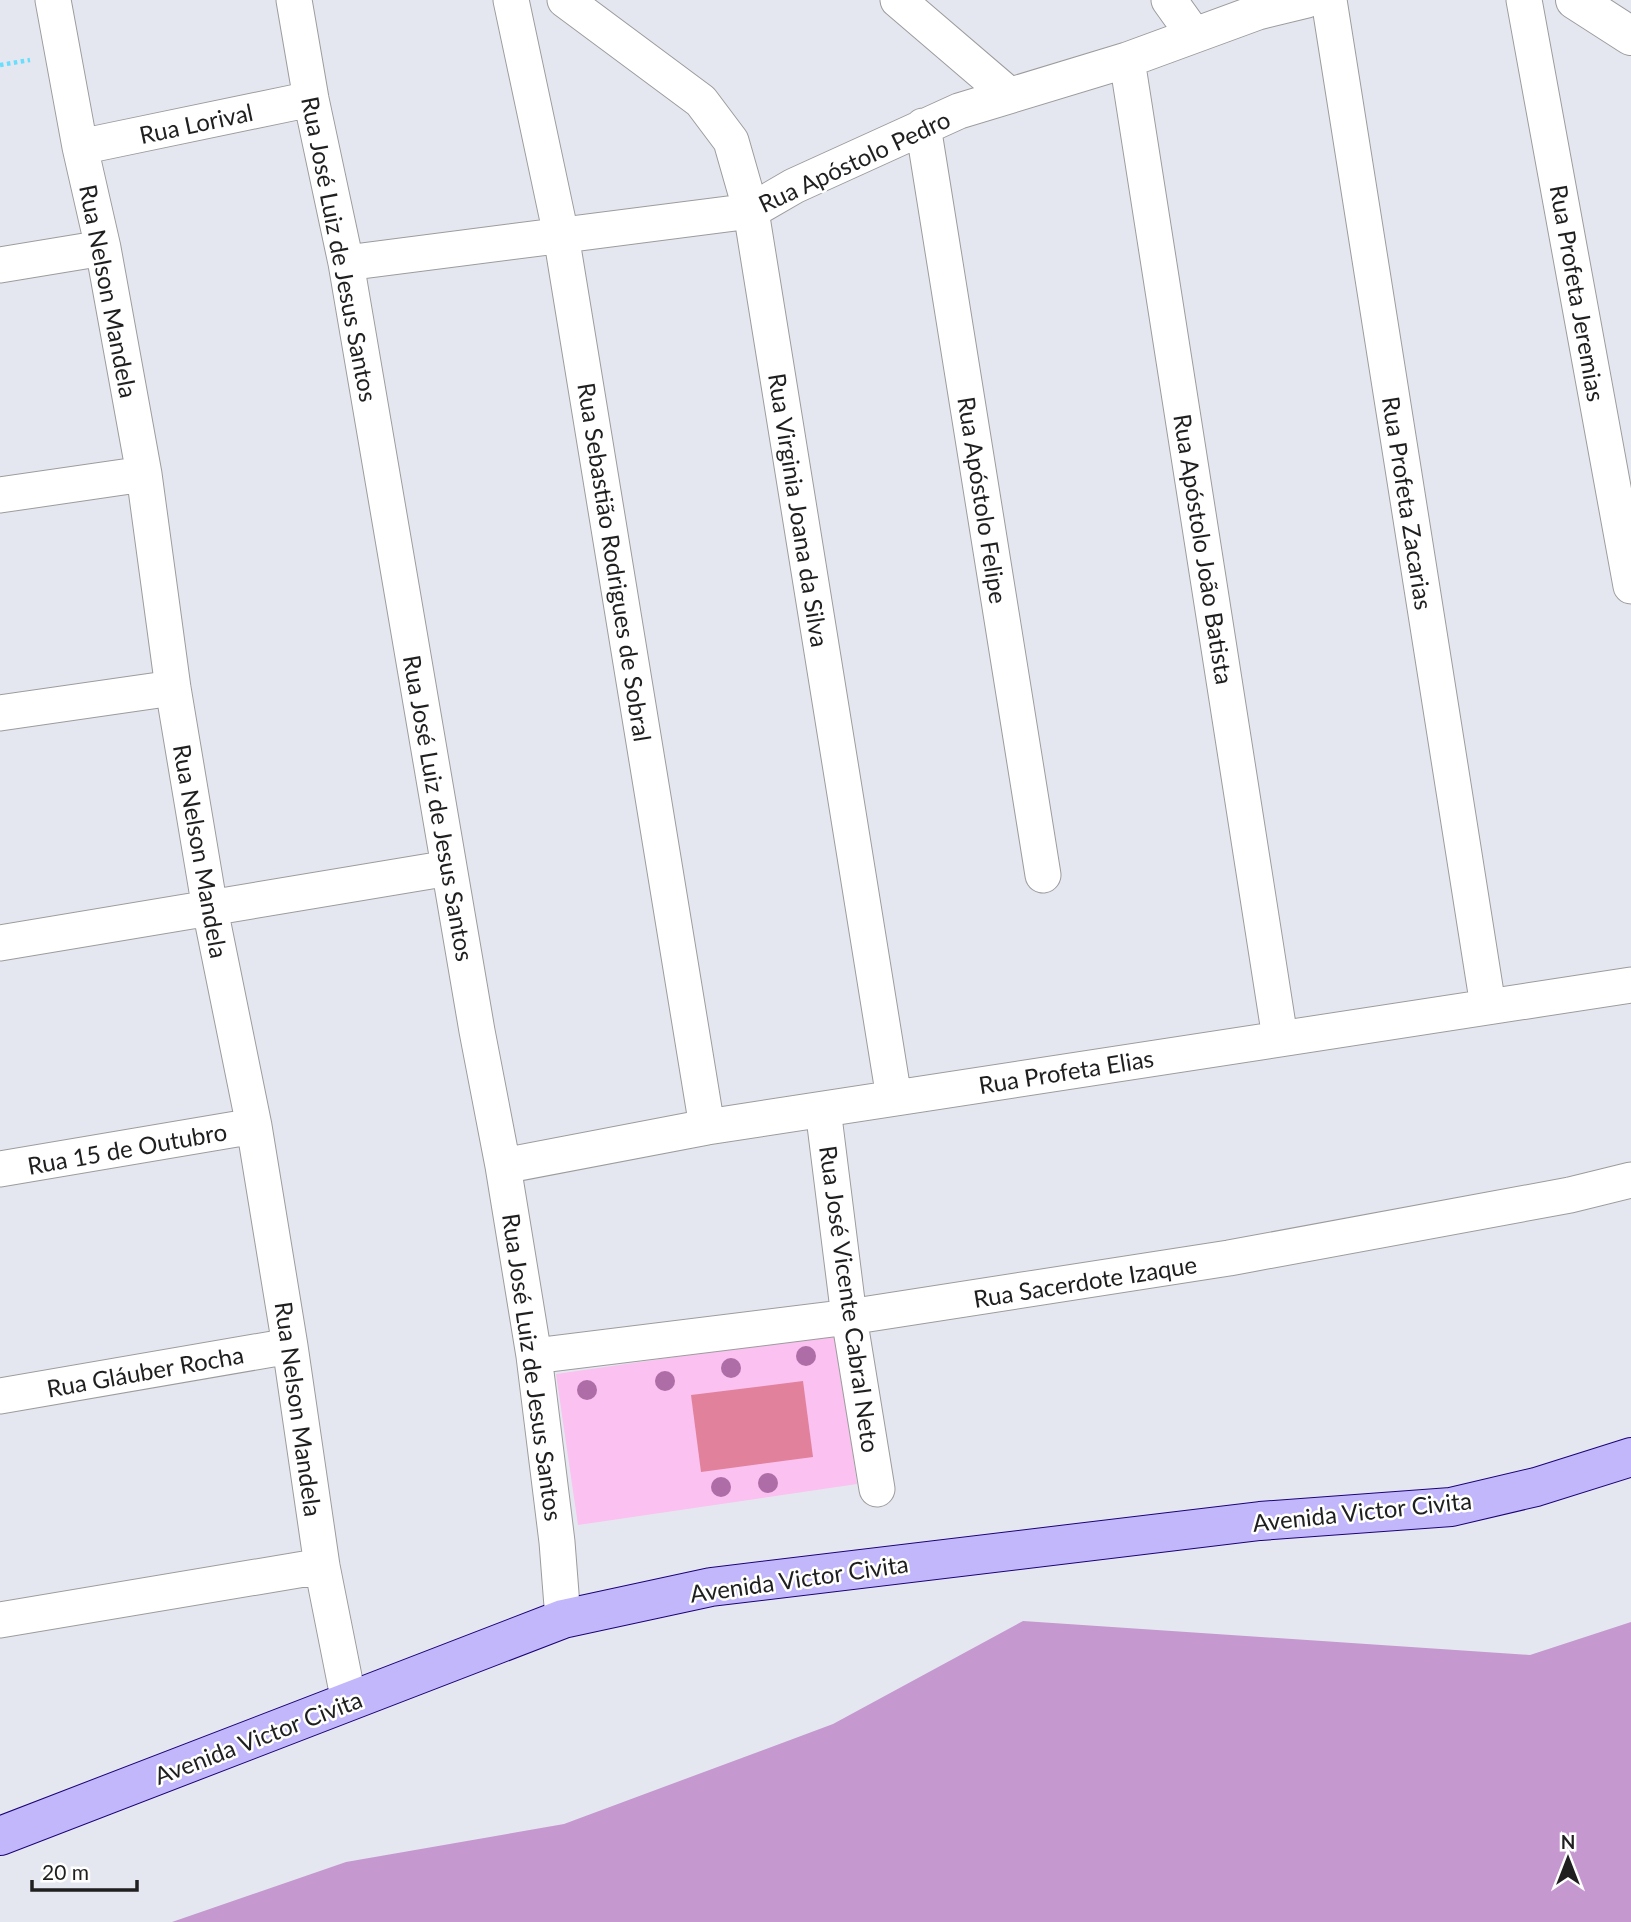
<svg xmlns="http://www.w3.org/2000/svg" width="1631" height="1922" font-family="Lato,sans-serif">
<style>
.forest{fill:#c698d0}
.park{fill:#fbc1f0}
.pitch{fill:#e1819b}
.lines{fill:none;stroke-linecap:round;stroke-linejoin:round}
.minor-casing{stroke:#9c9c9c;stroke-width:37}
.tertiary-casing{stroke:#9c9c9c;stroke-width:40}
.secondary-casing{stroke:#1c0279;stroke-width:40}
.path{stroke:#68defd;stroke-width:4.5;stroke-dasharray:3.5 3.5;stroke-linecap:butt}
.minor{stroke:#fff;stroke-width:35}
.tertiary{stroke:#fff;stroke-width:38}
.secondary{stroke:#c2b7fb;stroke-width:38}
.tree{fill:#ae6da6}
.labels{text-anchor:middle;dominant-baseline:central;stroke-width:5;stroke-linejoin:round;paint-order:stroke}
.street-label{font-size:24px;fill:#1f1f1f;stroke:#fff}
</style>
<rect width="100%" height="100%" fill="#e5e7f0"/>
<!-- forest -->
<path class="forest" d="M1023,1621l507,34 101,-33v300h-1459l174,-60 218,-38 269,-100z"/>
<!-- park -->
<path class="park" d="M836,1334l21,150 -279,41 -22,-151z"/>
<!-- pitch -->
<path class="pitch" d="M803,1381l10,76 -112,15 -10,-77z"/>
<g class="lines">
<defs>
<path id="minor" d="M53,0l27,147 23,101 41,226 29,214 37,221 44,217 36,220 32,220 27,136
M294,0l17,99 35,164 131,768 26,135 31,190 23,186 6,77
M511,0l50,235 146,892
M565,0l136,101 30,40 20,70 143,887
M898,0l111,95
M1169,0l25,35
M1329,0l159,1006
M1524,0l107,586
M1127,60l153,978
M923,126l120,749
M80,147l231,-48
M346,263l405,-52 43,-25 165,-75 168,-51 131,-48 49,-12
M0,265l103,-17
M0,495l144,-21
M0,713l173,-25
M0,943l449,-75
M823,1109l26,208 28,172
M503,1166l204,-39 924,-142
M0,1169l254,-43
M534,1356l315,-39 380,-59 341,-63 61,-15
M0,1396l290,-50
M0,1620l322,-54"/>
<path id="tertiary" d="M1575,0l56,36"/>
<path id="secondary" d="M0,1836l563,-217 148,-32 549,-66 191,-14 85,-20 95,-30"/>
</defs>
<!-- minor casing -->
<use href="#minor" class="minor-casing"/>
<!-- tertiary casing -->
<use href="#tertiary" class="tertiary-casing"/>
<!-- secondary casing -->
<use href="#secondary" class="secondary-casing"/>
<!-- path -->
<path class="path" d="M0,65l30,-5"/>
<!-- minor -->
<use href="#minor" class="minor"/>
<!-- tertiary -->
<use href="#tertiary" class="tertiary"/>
<!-- secondary -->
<use href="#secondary" class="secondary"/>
</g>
<!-- trees -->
<g class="tree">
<circle cx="806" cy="1356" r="10"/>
<circle cx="731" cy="1368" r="10"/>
<circle cx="665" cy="1381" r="10"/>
<circle cx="587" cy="1390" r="10"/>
<circle cx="768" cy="1483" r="10"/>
<circle cx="721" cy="1487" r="10"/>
</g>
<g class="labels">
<!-- street labels -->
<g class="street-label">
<text transform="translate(196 123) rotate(-12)">Rua Lorival</text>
<text transform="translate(854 161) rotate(-25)">Rua Apóstolo Pedro</text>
<text transform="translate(340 249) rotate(79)">Rua José Luiz de Jesus Santos</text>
<text transform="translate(109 291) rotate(79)">Rua Nelson Mandela</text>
<text transform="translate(1578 293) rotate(80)">Rua Profeta Jeremias</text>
<text transform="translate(983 500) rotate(81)">Rua Apóstolo Felipe</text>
<text transform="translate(1408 503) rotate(81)">Rua Profeta Zacarias</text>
<text transform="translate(799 510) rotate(81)">Rua Virginia Joana da Silva</text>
<text transform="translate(1204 549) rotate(81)">Rua Apóstolo João Batista</text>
<text transform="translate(615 562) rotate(81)">Rua Sebastião Rodrigues de Sobral</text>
<text transform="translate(439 808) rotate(80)">Rua José Luiz de Jesus Santos</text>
<text transform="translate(201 851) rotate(80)">Rua Nelson Mandela</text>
<text transform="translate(1066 1071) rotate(-9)">Rua Profeta Elias</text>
<text transform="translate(127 1148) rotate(-10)">Rua 15 de Outubro</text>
<text transform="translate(1085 1281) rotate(-9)">Rua Sacerdote Izaque</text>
<text transform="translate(850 1299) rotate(82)">Rua José Vicente Cabral Neto</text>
<text transform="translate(533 1367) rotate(82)">Rua José Luiz de Jesus Santos</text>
<text transform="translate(145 1371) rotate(-10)">Rua Gláuber Rocha</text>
<text transform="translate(299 1409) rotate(82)">Rua Nelson Mandela</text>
<text transform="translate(1362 1511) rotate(-6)">Avenida Victor Civita</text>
<text transform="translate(799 1578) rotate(-8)">Avenida Victor Civita</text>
<text transform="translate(258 1737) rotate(-21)">Avenida Victor Civita</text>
</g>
</g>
<!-- north arrow -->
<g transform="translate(1568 1859)" stroke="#ffffff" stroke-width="5" paint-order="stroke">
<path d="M0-5L12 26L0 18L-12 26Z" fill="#1f1f1f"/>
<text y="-10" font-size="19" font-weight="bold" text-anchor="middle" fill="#1f1f1f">N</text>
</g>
<!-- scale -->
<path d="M32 1880v10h105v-10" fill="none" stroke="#1f1f1f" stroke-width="3.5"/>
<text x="42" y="1880" font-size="21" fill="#1f1f1f" stroke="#ffffff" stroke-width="5" paint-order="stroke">20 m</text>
</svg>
